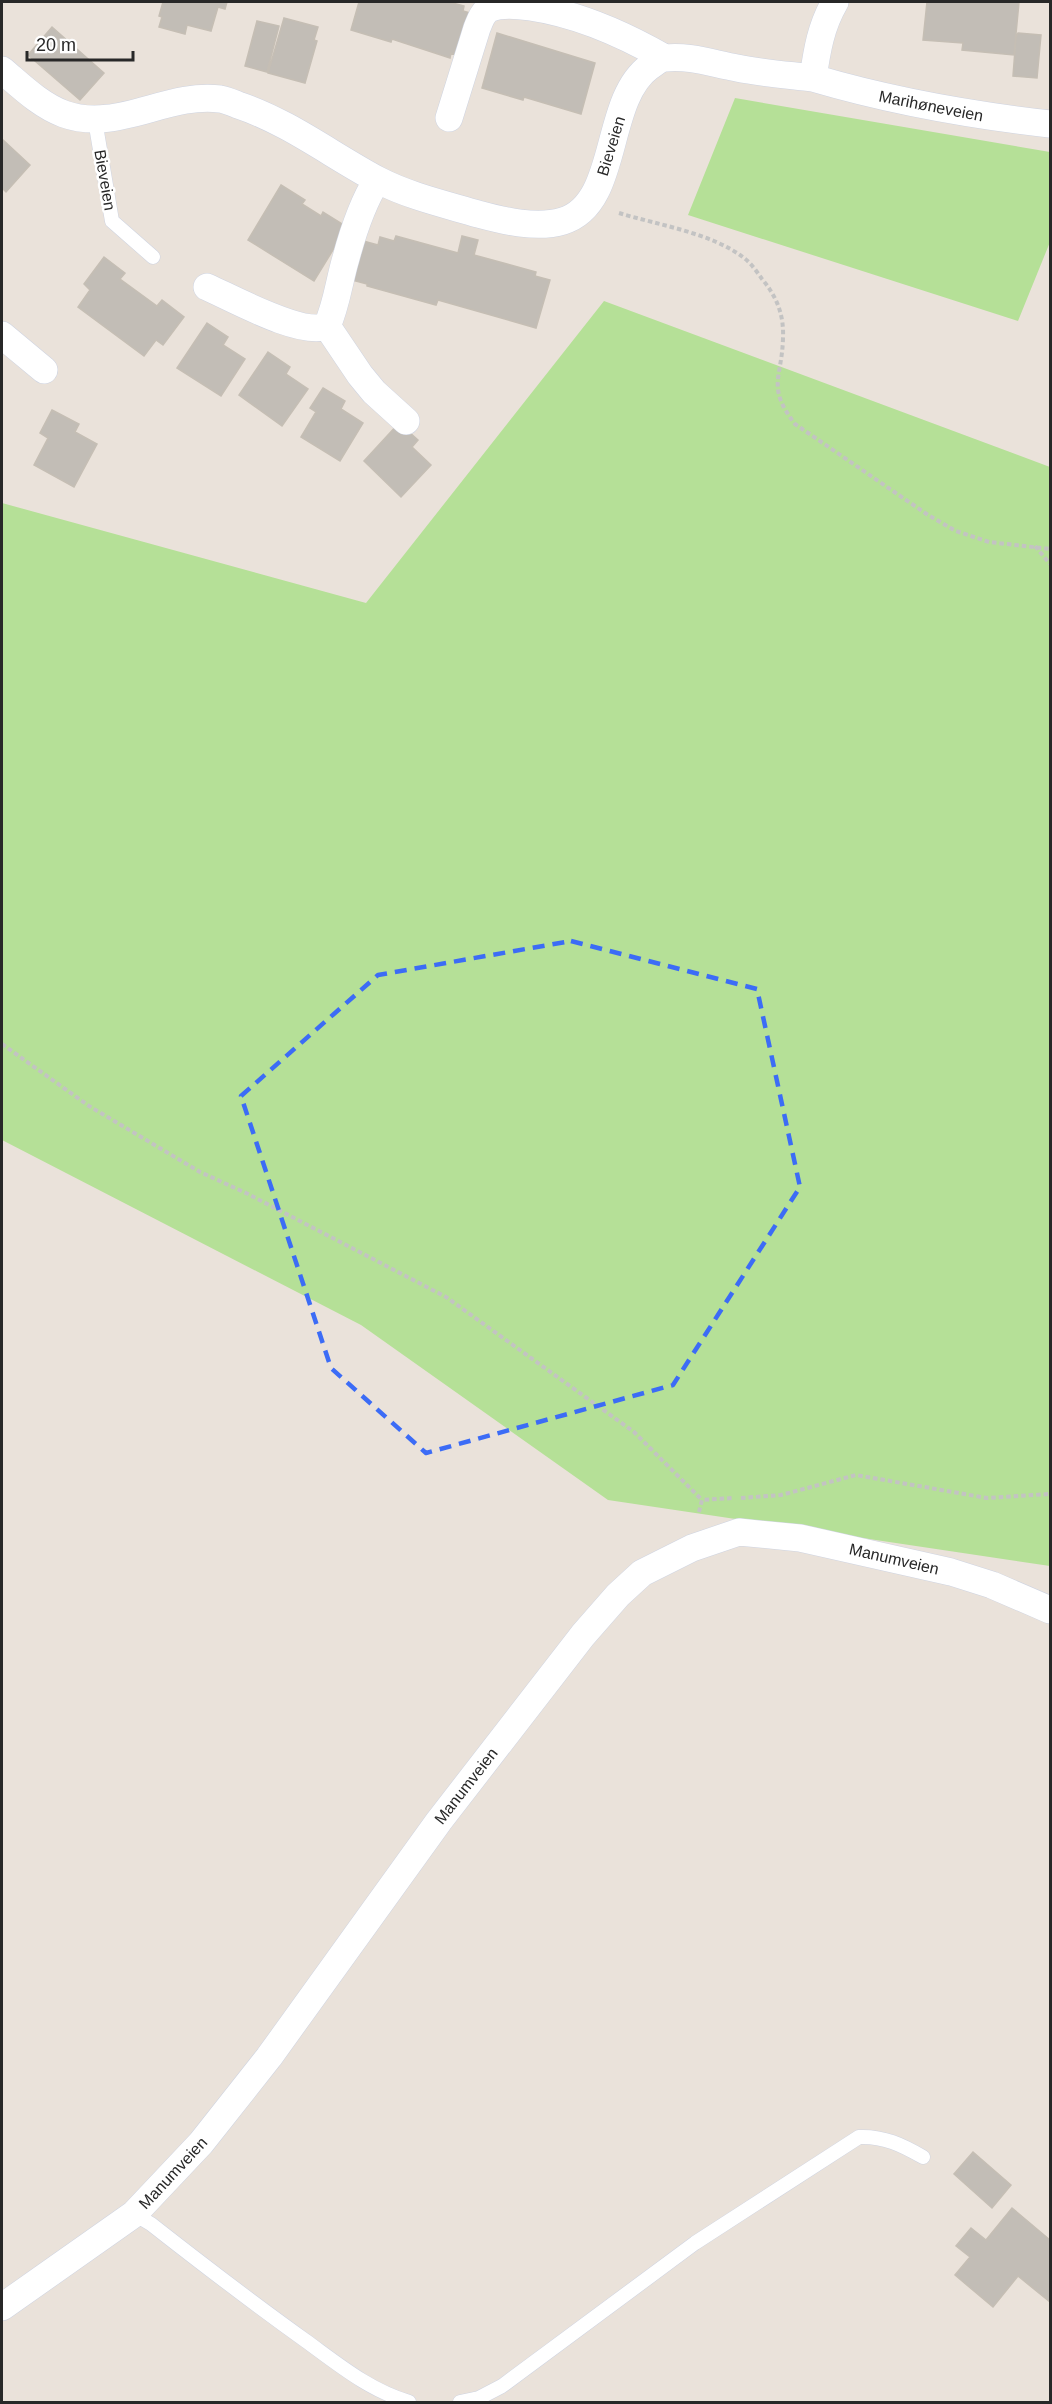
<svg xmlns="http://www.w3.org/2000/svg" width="1052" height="2404" font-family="Arial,sans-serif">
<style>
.green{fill:#b5e097}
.building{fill:#c2bdb6;stroke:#c5beb4;stroke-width:1.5}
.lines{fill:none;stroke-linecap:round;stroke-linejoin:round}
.service-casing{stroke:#cfd4e1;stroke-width:15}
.minor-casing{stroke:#cfd4e1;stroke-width:28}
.path{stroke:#c3c3c3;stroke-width:4;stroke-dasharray:4.5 3;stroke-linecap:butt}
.service{stroke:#fff;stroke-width:14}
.minor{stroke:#fff;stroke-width:27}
.marked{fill:none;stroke:#3c6cf6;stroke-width:4.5;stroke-dasharray:12 8;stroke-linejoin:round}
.labels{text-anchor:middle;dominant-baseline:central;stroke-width:5;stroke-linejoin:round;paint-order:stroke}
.street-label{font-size:16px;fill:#282828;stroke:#fff}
</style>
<rect width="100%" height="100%" fill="#eae2da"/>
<!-- green -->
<path class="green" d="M735,98l315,54v90l-32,79 -330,-106z
M604,301l446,166v1099l-442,-66 -247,-175 -359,-185v-637l364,100z"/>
<!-- building -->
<path class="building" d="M163,2h64l-2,7 -7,-2 -7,24 -24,-6 -2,9 -26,-7 3,-10 -3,-1z
M359,2h90l15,4 -1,5 11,3 -12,43 -11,-4 -1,5 -58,-19 -1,3 -40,-12z
M927,2h92l-5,53 -52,-5 1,-7 -40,-3z
M284,18l34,9 -4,13 3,1 -12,42 -37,-10z
M257,21l22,5 -12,46 -22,-6z
M52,27l52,46 -24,27 -52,-45z
M497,33l98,30 -14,51 -57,-17 -1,3 -41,-12z
M1018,33l23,2 -4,43 -24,-2 3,-39z
M2,139l28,26 -24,27 -4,-4z
M281,185l24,15 -3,4 19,12 2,-4 24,15 -33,54 -66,-41z
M396,236l62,17 4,-17 16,4 -4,15 62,17 -1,4 15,4 -14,48 -98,-28 -2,5 -69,-19v-2l-15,-4 11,-39 15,4 2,-8 14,4z
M104,257l21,16 -5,6 37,27 5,-6 22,17 -21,28 -7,-5 -12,16 -66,-49 12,-17 -6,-6z
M207,323l21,14 -5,8 22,14 -24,37 -44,-28z
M268,352l22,15 -4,7 22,15 -26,37 -43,-31z
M323,388l22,13 -4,8 22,14 -23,38 -39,-24 15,-25 -6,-4z
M52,410l27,14 -4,8 22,12 -23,43 -40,-22 14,-27 -8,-5z
M399,423l19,17 -6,7 19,18 -30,32 -37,-36z
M973,2152l38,33 -19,23 -38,-34z
M1012,2208l38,32v62l-32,-26 -25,31 -38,-32 15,-18 -14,-11 15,-18 15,12z"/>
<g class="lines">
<defs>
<path id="service" d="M95,120l17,101 41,36
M134,2214l17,10c51,40 102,79 155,117 33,24 63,49 103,61
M460,2402l19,-4 23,-12 193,-143 164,-106c25,-1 43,8 64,20"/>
<path id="minor" d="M2,70c19,16 38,35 62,44 53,19 103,-22 156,-15 6,1 13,4 18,6 51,17 93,50 140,75 31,16 66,24 100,34 26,7 59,15 85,7 57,-17 40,-120 86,-154 5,-3 11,-9 16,-9 24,-3 49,6 72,10 25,5 51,7 76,10 4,-28 8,-52 22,-76
M813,78c78,23 157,37 237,46
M449,118l28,-90c3,-7 5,-15 12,-19 12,-6 28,-4 41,-2 48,7 91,26 133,50
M207,287c25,11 95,50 120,39l33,49 14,17 32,29
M327,326c10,-22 12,-45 19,-68 7,-26 17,-56 31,-78
M2,335l42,35
M2,2307l132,-93 67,-71 68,-86 170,-236 144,-186 35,-40 24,-22 50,-25 47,-16 61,6 151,34 41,13 58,25"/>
</defs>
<!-- service casing -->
<use href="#service" class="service-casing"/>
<!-- minor casing -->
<use href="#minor" class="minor-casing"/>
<!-- path -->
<path class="path" d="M619,213c39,12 93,20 125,45 7,5 13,14 18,21 15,18 22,36 21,59 -1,41 -17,48 12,86l133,91 28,16 33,11 61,7
M1035,546l15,18
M2,1044l87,62 111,66 48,22 198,103 188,135 68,68
M741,1498l40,-3 75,-20 131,23 63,-4
M699,1512l3,-12 31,-2"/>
<!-- service -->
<use href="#service" class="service"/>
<!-- minor -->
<use href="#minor" class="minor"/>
</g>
<!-- marked area -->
<path class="marked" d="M571,941l186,48 43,198 -127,198 -247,68 -95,-85 -90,-272 137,-121z"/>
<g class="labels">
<!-- street labels -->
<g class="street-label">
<text transform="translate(931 106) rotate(11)">Marihøneveien</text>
<text transform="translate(611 146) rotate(-73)">Bieveien</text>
<text transform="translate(105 180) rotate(80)">Bieveien</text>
<text transform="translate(894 1559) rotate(13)">Manumveien</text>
<text transform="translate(466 1786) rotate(-52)">Manumveien</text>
<text transform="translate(173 2173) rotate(-47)">Manumveien</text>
</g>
</g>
<!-- border -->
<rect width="1052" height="2404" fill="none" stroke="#282828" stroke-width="6"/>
<!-- scale -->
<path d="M27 51v9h106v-9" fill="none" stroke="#282828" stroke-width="3"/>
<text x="36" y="51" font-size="18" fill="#282828" stroke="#ffffff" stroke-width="4.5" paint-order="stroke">20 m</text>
</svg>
